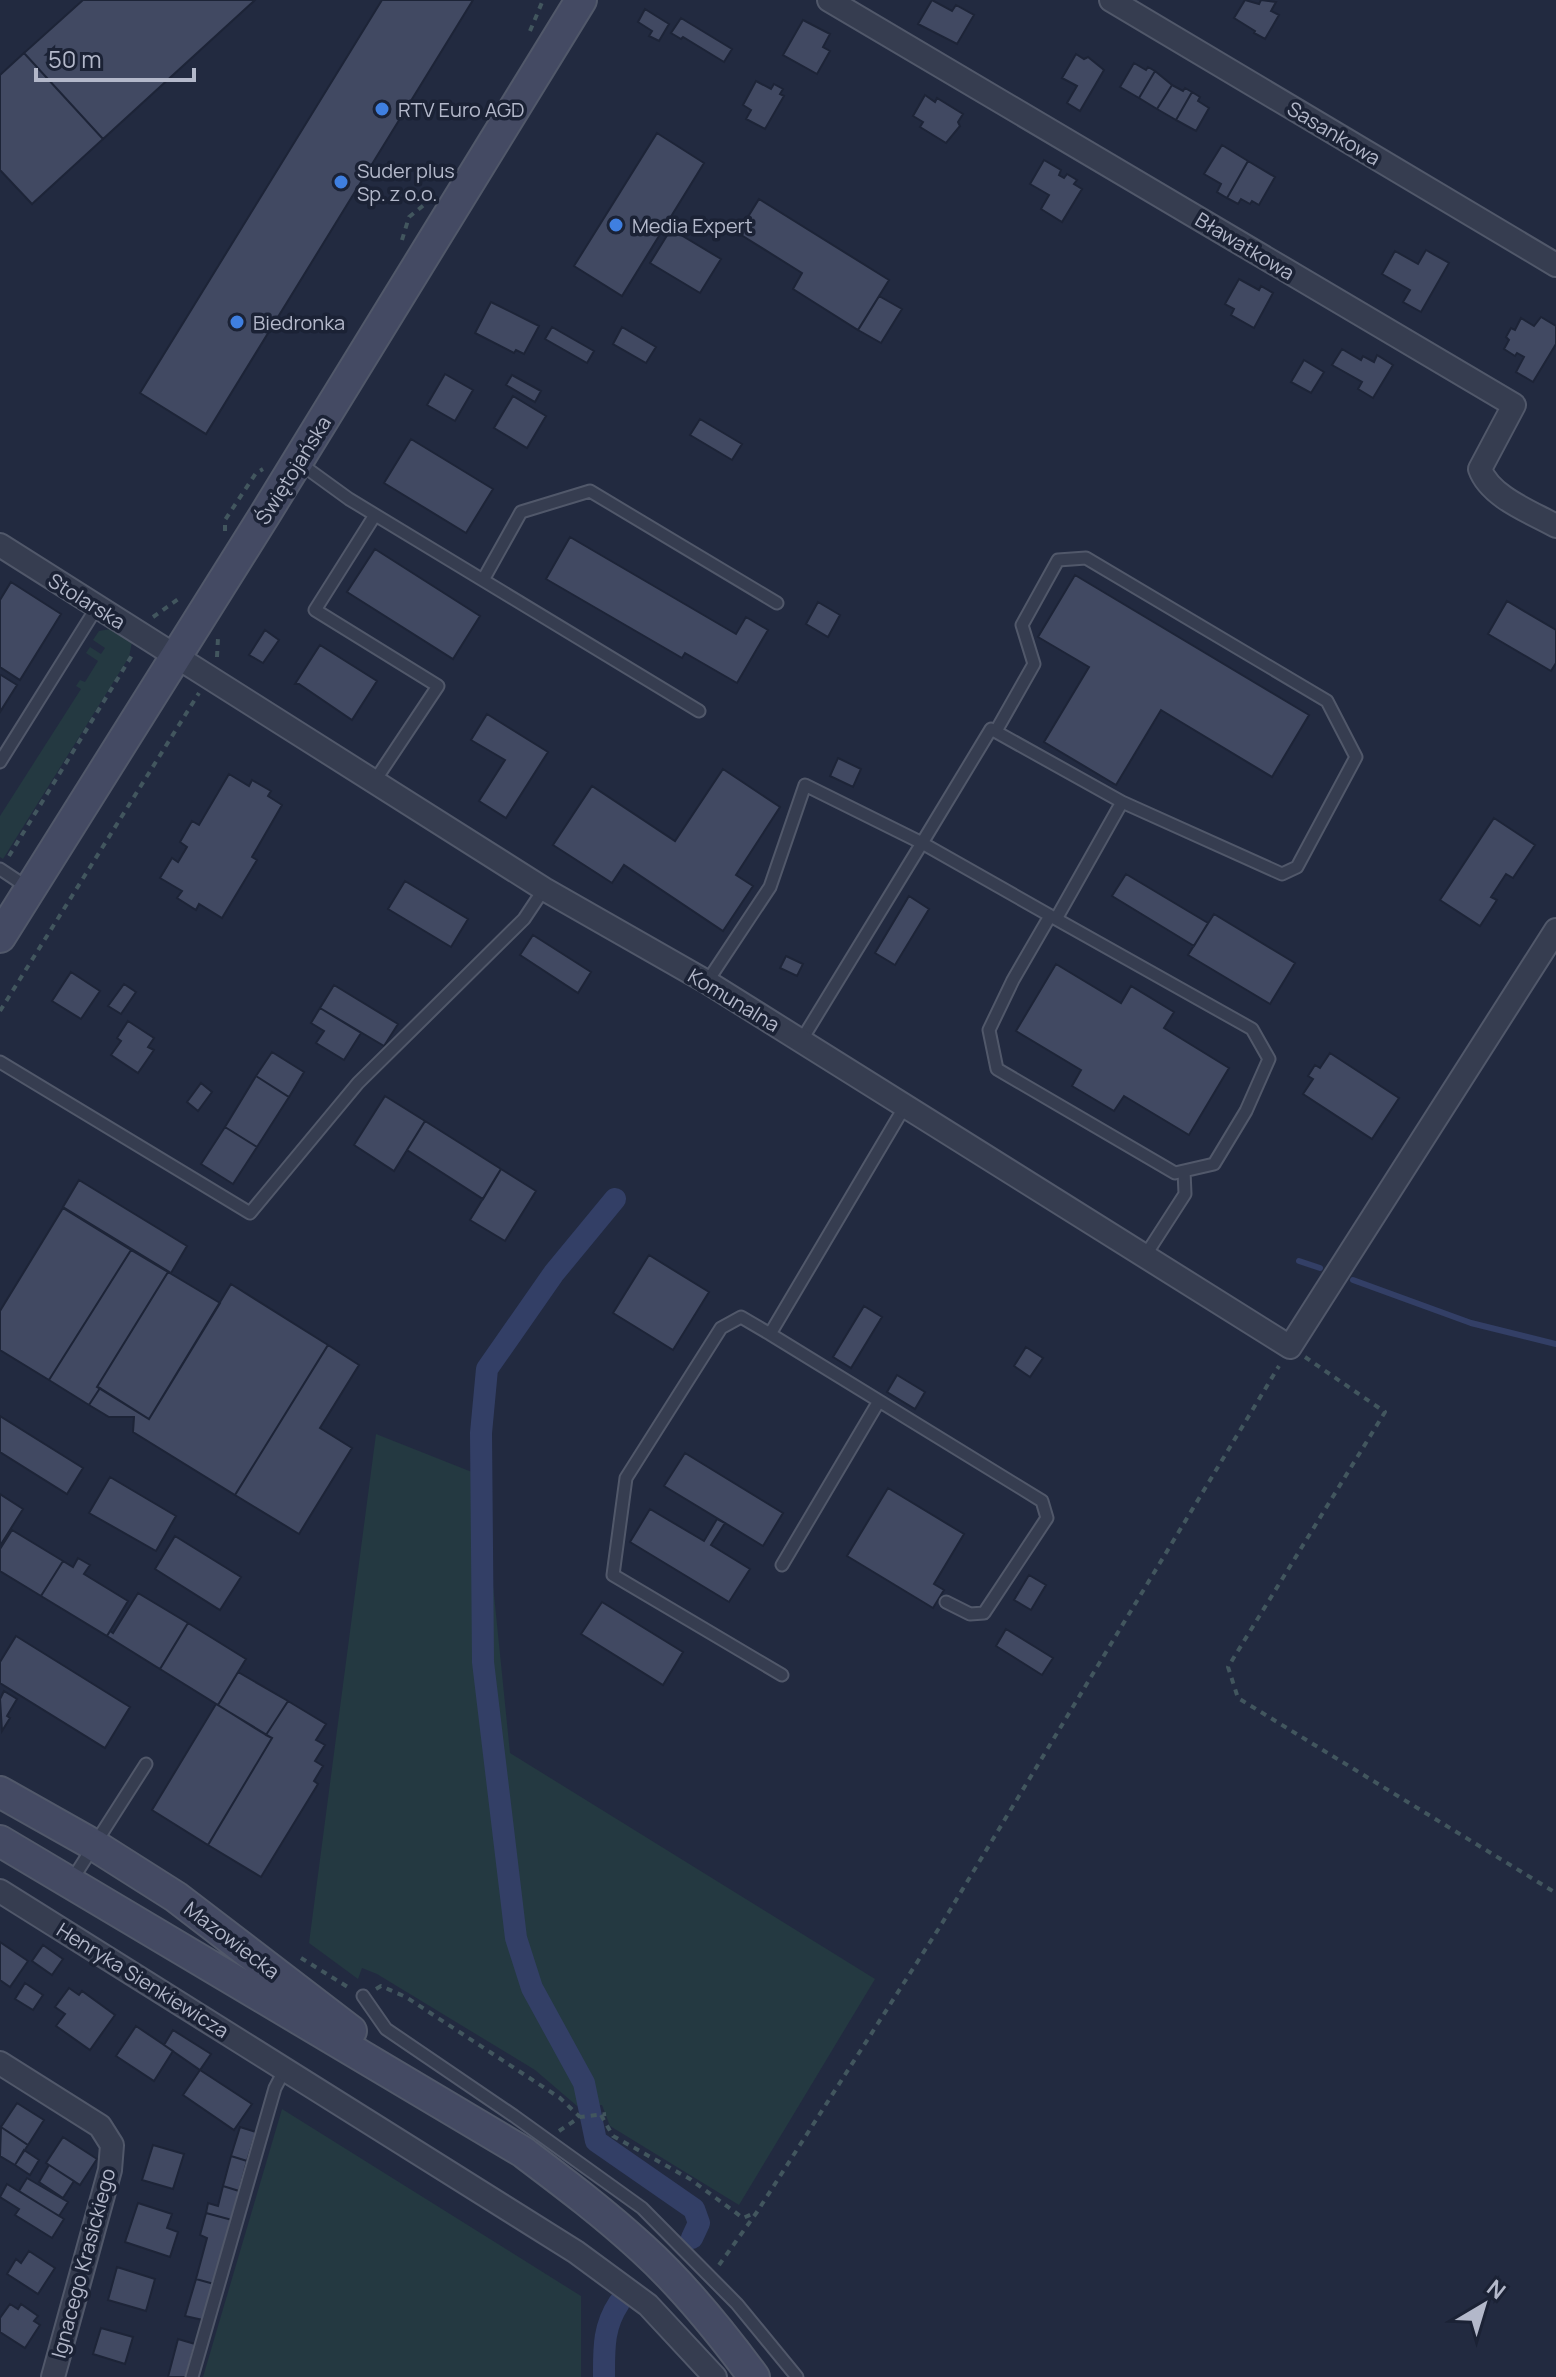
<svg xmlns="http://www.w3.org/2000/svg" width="1556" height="2377" font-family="Manrope,sans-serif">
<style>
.green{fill:#243941}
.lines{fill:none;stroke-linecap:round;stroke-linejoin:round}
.stream{stroke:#333f66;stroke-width:6}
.canal{stroke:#333f66;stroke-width:22}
.building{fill:#414962;stroke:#1d2437;stroke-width:2}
.lane-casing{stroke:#51586a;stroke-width:15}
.street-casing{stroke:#51586a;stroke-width:26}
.secondary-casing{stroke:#51586a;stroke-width:34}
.path{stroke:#42565e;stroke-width:4;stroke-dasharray:6 6;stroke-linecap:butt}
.lane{stroke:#363d50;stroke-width:11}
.street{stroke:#363d50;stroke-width:22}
.secondary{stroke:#444a63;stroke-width:30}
.shop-dot{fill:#3f7fe0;stroke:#1b2235;stroke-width:3}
.labels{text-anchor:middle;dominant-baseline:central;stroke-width:7;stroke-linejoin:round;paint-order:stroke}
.poi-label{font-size:20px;fill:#b3b8ca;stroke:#1b2235;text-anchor:start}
.street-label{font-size:20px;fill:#b3b8ca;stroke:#1b2235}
</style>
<rect width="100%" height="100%" fill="#222a40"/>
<!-- green -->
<path class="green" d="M110,629l22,13 -3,15 -126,202 -3,-2v-41l81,-127 -5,-3 4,-6 5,2 13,-21 -12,-8 4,-6 11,7 4,-6 -12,-8 6,-9z
M376,1434l106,42 28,277 365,226 -136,226 -129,-79 -8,-21 -25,1 -42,-36 -158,-96 -15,-6 -4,11 -49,-36z
M282,2109l299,187v81h-378z"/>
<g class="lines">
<!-- stream -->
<path class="stream" d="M1299,1261l21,7
M1353,1280l118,43 85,21"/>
<!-- canal -->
<path class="canal" d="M615,1199l-61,74 -67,96 -6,64 2,229 33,276 16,50 52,95 12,58 98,68 5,14 -7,15
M604,2377c0,-28 -1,-50 15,-74"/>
</g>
<!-- building -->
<path class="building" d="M83,0h172l-152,139 -79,-86z
M382,0h91l-267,434 -66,-41z
M932,0l20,11 4,-6 18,10 -17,29 -39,-20z
M1245,0l14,4 2,-4 15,2 -5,9 8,4 -14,24 -11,-6 1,-2 -21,-13z
M645,9l24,15 -10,17 -10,-5 3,-5 -14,-9z
M681,18l51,31 -8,13 -41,-25 -2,2 -10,-6z
M803,20l27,14 -7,13 7,4 -13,23 -34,-19z
M24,53l79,86 -71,65 -32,-34v-95z
M1076,54l8,5 4,-2 16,13 -24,41 -13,-8 10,-17 -15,-8z
M1134,63l12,7 2,-3 7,4 -16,27 -19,-11z
M1155,71l17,14 -15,24 -18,-11z
M756,81l15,8 3,-5 9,5 -3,5 4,2 -19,33 -19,-10 5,-9 -8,-5z
M1172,85l11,6 2,-3 7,4 -16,28 -19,-11z
M1192,92l8,5 -2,4 11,7 -13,23 -20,-11z
M925,95l10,7 2,-4 26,16 -5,8 2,4 -14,17 -26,-16 3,-5 -10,-6z
M657,133l47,30 -82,133 -48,-30z
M1222,145l26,16 -21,37 -10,-6 4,-8 -17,-10z
M1044,160l17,10 -2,5 5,3 3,-4 10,6 -3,4 8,5 -20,33 -21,-13 8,-14 -19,-11z
M1248,161l27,16 -16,28 -7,-4 -2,3 -9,-5 -3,5 -11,-6z
M759,199l130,81 -31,50 -65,-41 9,-16 -64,-40z
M671,229l50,30 -21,34 -50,-30z
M1426,250l23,13 -28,49 -18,-10 7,-12 -28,-16 13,-23 23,13z
M1239,279l20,11 2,-4 12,7 -19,35 -23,-13 3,-6 -9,-5z
M879,296l23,13 -21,34 -23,-13z
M491,302l48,24 -15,28 -8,-4 -2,3 -39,-20z
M1541,317l15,9v18l-23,38 -17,-10 8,-15 -7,-4 -2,3 -11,-7 5,-9 -3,-3 5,-9 4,2 6,-12 13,8z
M552,327l42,24 -7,12 -42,-24z
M622,327l34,20 -10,16 -33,-19z
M1342,349l19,11 2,-4 11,6 3,-7 16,10 -20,33 -15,-9 4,-7 -30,-17z
M1304,360l20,12 -13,21 -20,-11z
M445,374l28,16 -18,31 -28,-16z
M512,375l29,16 -6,11 -29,-17z
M513,396l33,20 -19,32 -33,-20z
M700,419l42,25 -10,16 -42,-25z
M411,439l82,50 -27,44 -82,-50z
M570,537l166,97 10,-17 22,13 -31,53 -52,-30 -3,5 -136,-79z
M375,549l105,67 -27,43 -106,-67z
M1075,575l234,140 -37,62 -111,-67 -45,75 -72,-43 45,-75 -51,-30z
M11,582l50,32 -41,66 -20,-13v-67z
M1507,601l49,29v33l-5,8 -63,-37z
M818,602l22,13 -12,22 -22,-13z
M265,630l14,10 -16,23 -14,-8z
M320,645l57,36 -25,39 -53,-36h-4z
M1,675l16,10 -17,27v-36z
M487,714l61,38 -42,66 -27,-17 26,-41 -34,-20z
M838,758l23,11 -8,18 -23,-11z
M723,769l57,38 -44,68 17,11 -30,45 -99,-66 -12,18 -59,-38 39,-59 83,55z
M229,774l20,12 3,-6 19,11 -3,5 14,9 -30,52 5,3 -35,58 -23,-14 -3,6 -19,-12 5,-7 -22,-13 12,-20 6,4 9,-15 -7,-5 12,-21 7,4z
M1494,818l41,27 -22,33 -7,-4 -15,23 6,3 -17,26 -40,-26z
M1126,874l82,49 -14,23 -82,-50z
M405,881l63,38 -17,28 -63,-38z
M909,896l20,13 -34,56 -20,-12z
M1214,914l81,49 -25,41 -82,-49z
M533,935l58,37 -13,21 -58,-38z
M786,956l17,8 -6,12 -17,-8z
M1056,964l65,39 10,-17 43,26 -10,16 65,40 -40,67 -65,-39 -10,15 -42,-25 9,-16 -65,-39z
M71,972l29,19 -19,28 -29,-18z
M124,984l12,8 -15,22 -13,-8z
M334,985l64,39 -14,22 -64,-38z
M320,1008l41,25 -17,27 -28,-17 8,-12 -13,-8z
M128,1021l26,17 -6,9 6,3 -16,23 -27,-18 10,-14 -4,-3z
M272,1052l32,20 -15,25 -33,-21z
M1330,1053l69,45 -27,41 -69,-45 10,-15 -5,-3 7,-11 5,3z
M256,1076l33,21 -32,50 -32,-20z
M201,1083l11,9 -14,19 -11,-9z
M385,1096l40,25 -31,50 -40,-26z
M425,1121l76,48 -18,30 -76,-49z
M225,1127l32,20 -24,37 -32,-20z
M501,1169l35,22 -31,50 -35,-21z
M79,1180l108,66 -16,27 -108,-66z
M63,1208l68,42 -82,130 -49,-30v-39z
M131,1250l37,22 -71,115 3,1 -11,17 -40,-25z
M649,1255l60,37 -36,58 -60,-37z
M168,1272l52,31 -71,116 -52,-32z
M231,1284l97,61 -93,150 -102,-63 1,-15h-25l-20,-12 11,-17 49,31z
M864,1306l18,11 -31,51 -18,-11z
M328,1345l31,20 -39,63 32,20 -53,86 -64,-39z
M1026,1347l17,11 -13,19 -16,-11z
M897,1375l28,17 -10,17 -28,-17z
M0,1416l83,52 -16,26 -67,-42z
M685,1453l98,60 -20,33 -99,-60z
M110,1477l66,39 -20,35 -67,-38z
M888,1488l76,46 -30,50 10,6 -11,18 -86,-52z
M0,1494l23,15 -23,37z
M650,1509l54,32 13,-22 8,4 -14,22 39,24 -21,33 -99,-60z
M12,1530l51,31 -22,35 -41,-25v-22z
M175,1536l66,41 -21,33 -65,-41z
M78,1558l12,7 -6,9 44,27 -21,35 -66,-40 22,-35 10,6z
M1029,1575l17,10 -15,25 -17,-10z
M138,1593l50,30 -28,46 -53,-33 3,-5 3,2z
M602,1602l81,50 -20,33 -82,-51z
M188,1623l58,36 -28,46 -58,-36z
M1006,1629l47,29 -11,17 -46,-29z
M16,1636l114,71 -25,41 -105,-65v-21z
M238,1672l50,29 -22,34 -48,-30z
M4,1691l13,8 -10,17 3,2 -8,13 -2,-32z
M288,1701l38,23 -10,16 9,5 -10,16 8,5 -9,15 4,3 -57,93 -53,-32 64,-107 -6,-3z
M216,1704l56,34 -64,107 -56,-35z
M0,1942l28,19 -18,26 -10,-7z
M43,1945l20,14 -11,16 -20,-14z
M25,1983l18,12 -10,15 -18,-11z
M69,1988l10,7 3,-4 33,24 -25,35 -34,-24 9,-12 -10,-7z
M136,2026l37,25 -19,30 -38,-25z
M173,2030l38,24 -11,16 -36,-25z
M200,2070l52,34 -18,26 -51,-35z
M17,2103l27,17 -16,25 -27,-18z
M1,2127l27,18 -13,20 -15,-9z
M240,2127l16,5 -9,29 -16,-5z
M63,2137l34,22 -17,26 -34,-22z
M153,2145l31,9 -11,35 -31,-9z
M24,2150l15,10 -9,15 -15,-10z
M231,2156l16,5 -8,30 -16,-5z
M49,2165l25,16 -11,17 -24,-16z
M27,2178l41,24 -9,14 -40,-25z
M7,2184l57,35 -12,19 -37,-23 4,-6 -19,-12z
M223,2186l16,5 -7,29 -26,-7 2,-10 10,3z
M138,2203l34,11 -5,14 11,4 -8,25 -45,-15z
M206,2213l26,7 -18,64 -18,-5 11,-41 -7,-3z
M29,2251l26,17 -17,26 -31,-20 9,-15 5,4z
M117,2267l38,12 -9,32 -38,-11z
M196,2279l18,5 -11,36 -18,-4z
M10,2304l8,5 3,-5 17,12 -4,5 6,4 -15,23 -25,-16v-14z
M101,2328l32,9 -8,27 -32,-10z
M178,2339l17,5 -9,33h-18z"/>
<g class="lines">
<defs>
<path id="lane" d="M298,462l51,37 350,212
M483,580l38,-68 69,-21 187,112
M991,729l131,73 -66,117 -134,-76z
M996,731l38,-67 -12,-39 36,-65 28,-2 241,143 29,56 -59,110 -15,7 -160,-72
M0,762l97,-155
M374,782l64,-96 -123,-76 60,-95
M0,869l30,20
M1050,916l-37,64 -24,50 8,39 178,104 39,-9 32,-53 23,-52 -17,-30 -196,-110
M707,982l63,-95 35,-102 117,58 -121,198
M0,1062l250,151 108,-130 166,-164 20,-30
M905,1106l-135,228 272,167 5,17 -63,95 -14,1 -24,-12
M1145,1256l40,-62 -1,-23
M770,1334l-29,-17 -20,11 -95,150 -13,97 169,100
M782,1565l97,-164
M70,1883l76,-119
M363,1996l23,33 128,87 128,92 95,96 60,73
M192,2377l83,-289 10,-19"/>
<path id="street" d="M829,0l685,405 -34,64c10,28 51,43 76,57
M1111,0l445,265
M0,545l544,344 163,93 583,365 266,-417
M0,1891l576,361 72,53 67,72
M0,2063l100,63 12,19 -2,25 -57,207"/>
<path id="secondary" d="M0,937l264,-421 317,-516
M0,1792l94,53 82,52 175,134
M0,1841l523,311c41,31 81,61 119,96 42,38 78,83 112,129"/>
</defs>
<!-- lane casing -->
<use href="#lane" class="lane-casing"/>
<!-- street casing -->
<use href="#street" class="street-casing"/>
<!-- secondary casing -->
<use href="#secondary" class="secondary-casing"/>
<!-- path -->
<path class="path" d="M530,31l13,-31
M402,240l7,-23 15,-12
M225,531v-11l31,-47 7,-4
M153,617l28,-20
M217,657l1,-19
M9,856l125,-204
M0,1011l199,-318
M1305,1357l80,55 -157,255 10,31 318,195
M301,1958l50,31
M376,1989l5,-3 25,11 154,101 20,19
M601,2115l12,21 77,43 53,39 14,-6
M559,2131l21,-14 26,-3
M719,2265l38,-53 184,-287 338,-559"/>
<!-- lane -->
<use href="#lane" class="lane"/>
<!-- street -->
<use href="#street" class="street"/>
<!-- secondary -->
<use href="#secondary" class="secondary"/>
</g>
<!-- markers -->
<g class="shop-dot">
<circle cx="382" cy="109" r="8"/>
<circle cx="341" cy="182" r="8"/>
<circle cx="616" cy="225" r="8"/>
<circle cx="237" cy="322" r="8"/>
</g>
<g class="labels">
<!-- poi labels -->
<g class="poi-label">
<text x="398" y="109">RTV Euro AGD</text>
<text x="357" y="170">Suder plus<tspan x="357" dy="23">Sp. z o.o.</tspan></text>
<text x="632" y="225">Media Expert</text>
<text x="253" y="322">Biedronka</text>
</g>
<!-- street labels -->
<g class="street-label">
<text transform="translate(1334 133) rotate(31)">Sasankowa</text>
<text transform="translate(1245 246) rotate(31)">Bławatkowa</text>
<text transform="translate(293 470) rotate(-58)">Świętojańska</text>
<text transform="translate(87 601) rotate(32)">Stolarska</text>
<text transform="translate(734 1000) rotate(31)">Komunalna</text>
<text transform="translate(232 1940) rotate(37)">Mazowiecka</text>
<text transform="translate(143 1980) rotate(32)">Henryka Sienkiewicza</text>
<text transform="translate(83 2263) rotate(-75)">Ignacego Krasickiego</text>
</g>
</g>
<!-- north arrow -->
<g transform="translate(1484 2305) rotate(38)" stroke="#1b2235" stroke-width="6" paint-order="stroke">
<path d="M0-6L14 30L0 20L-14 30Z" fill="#b3b8ca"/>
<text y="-12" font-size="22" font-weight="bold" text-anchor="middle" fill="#b3b8ca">N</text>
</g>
<!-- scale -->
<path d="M36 68v12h158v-12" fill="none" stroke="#b3b8ca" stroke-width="4"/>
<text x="48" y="68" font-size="24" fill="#b3b8ca" stroke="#1b2235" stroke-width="6" paint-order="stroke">50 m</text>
</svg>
